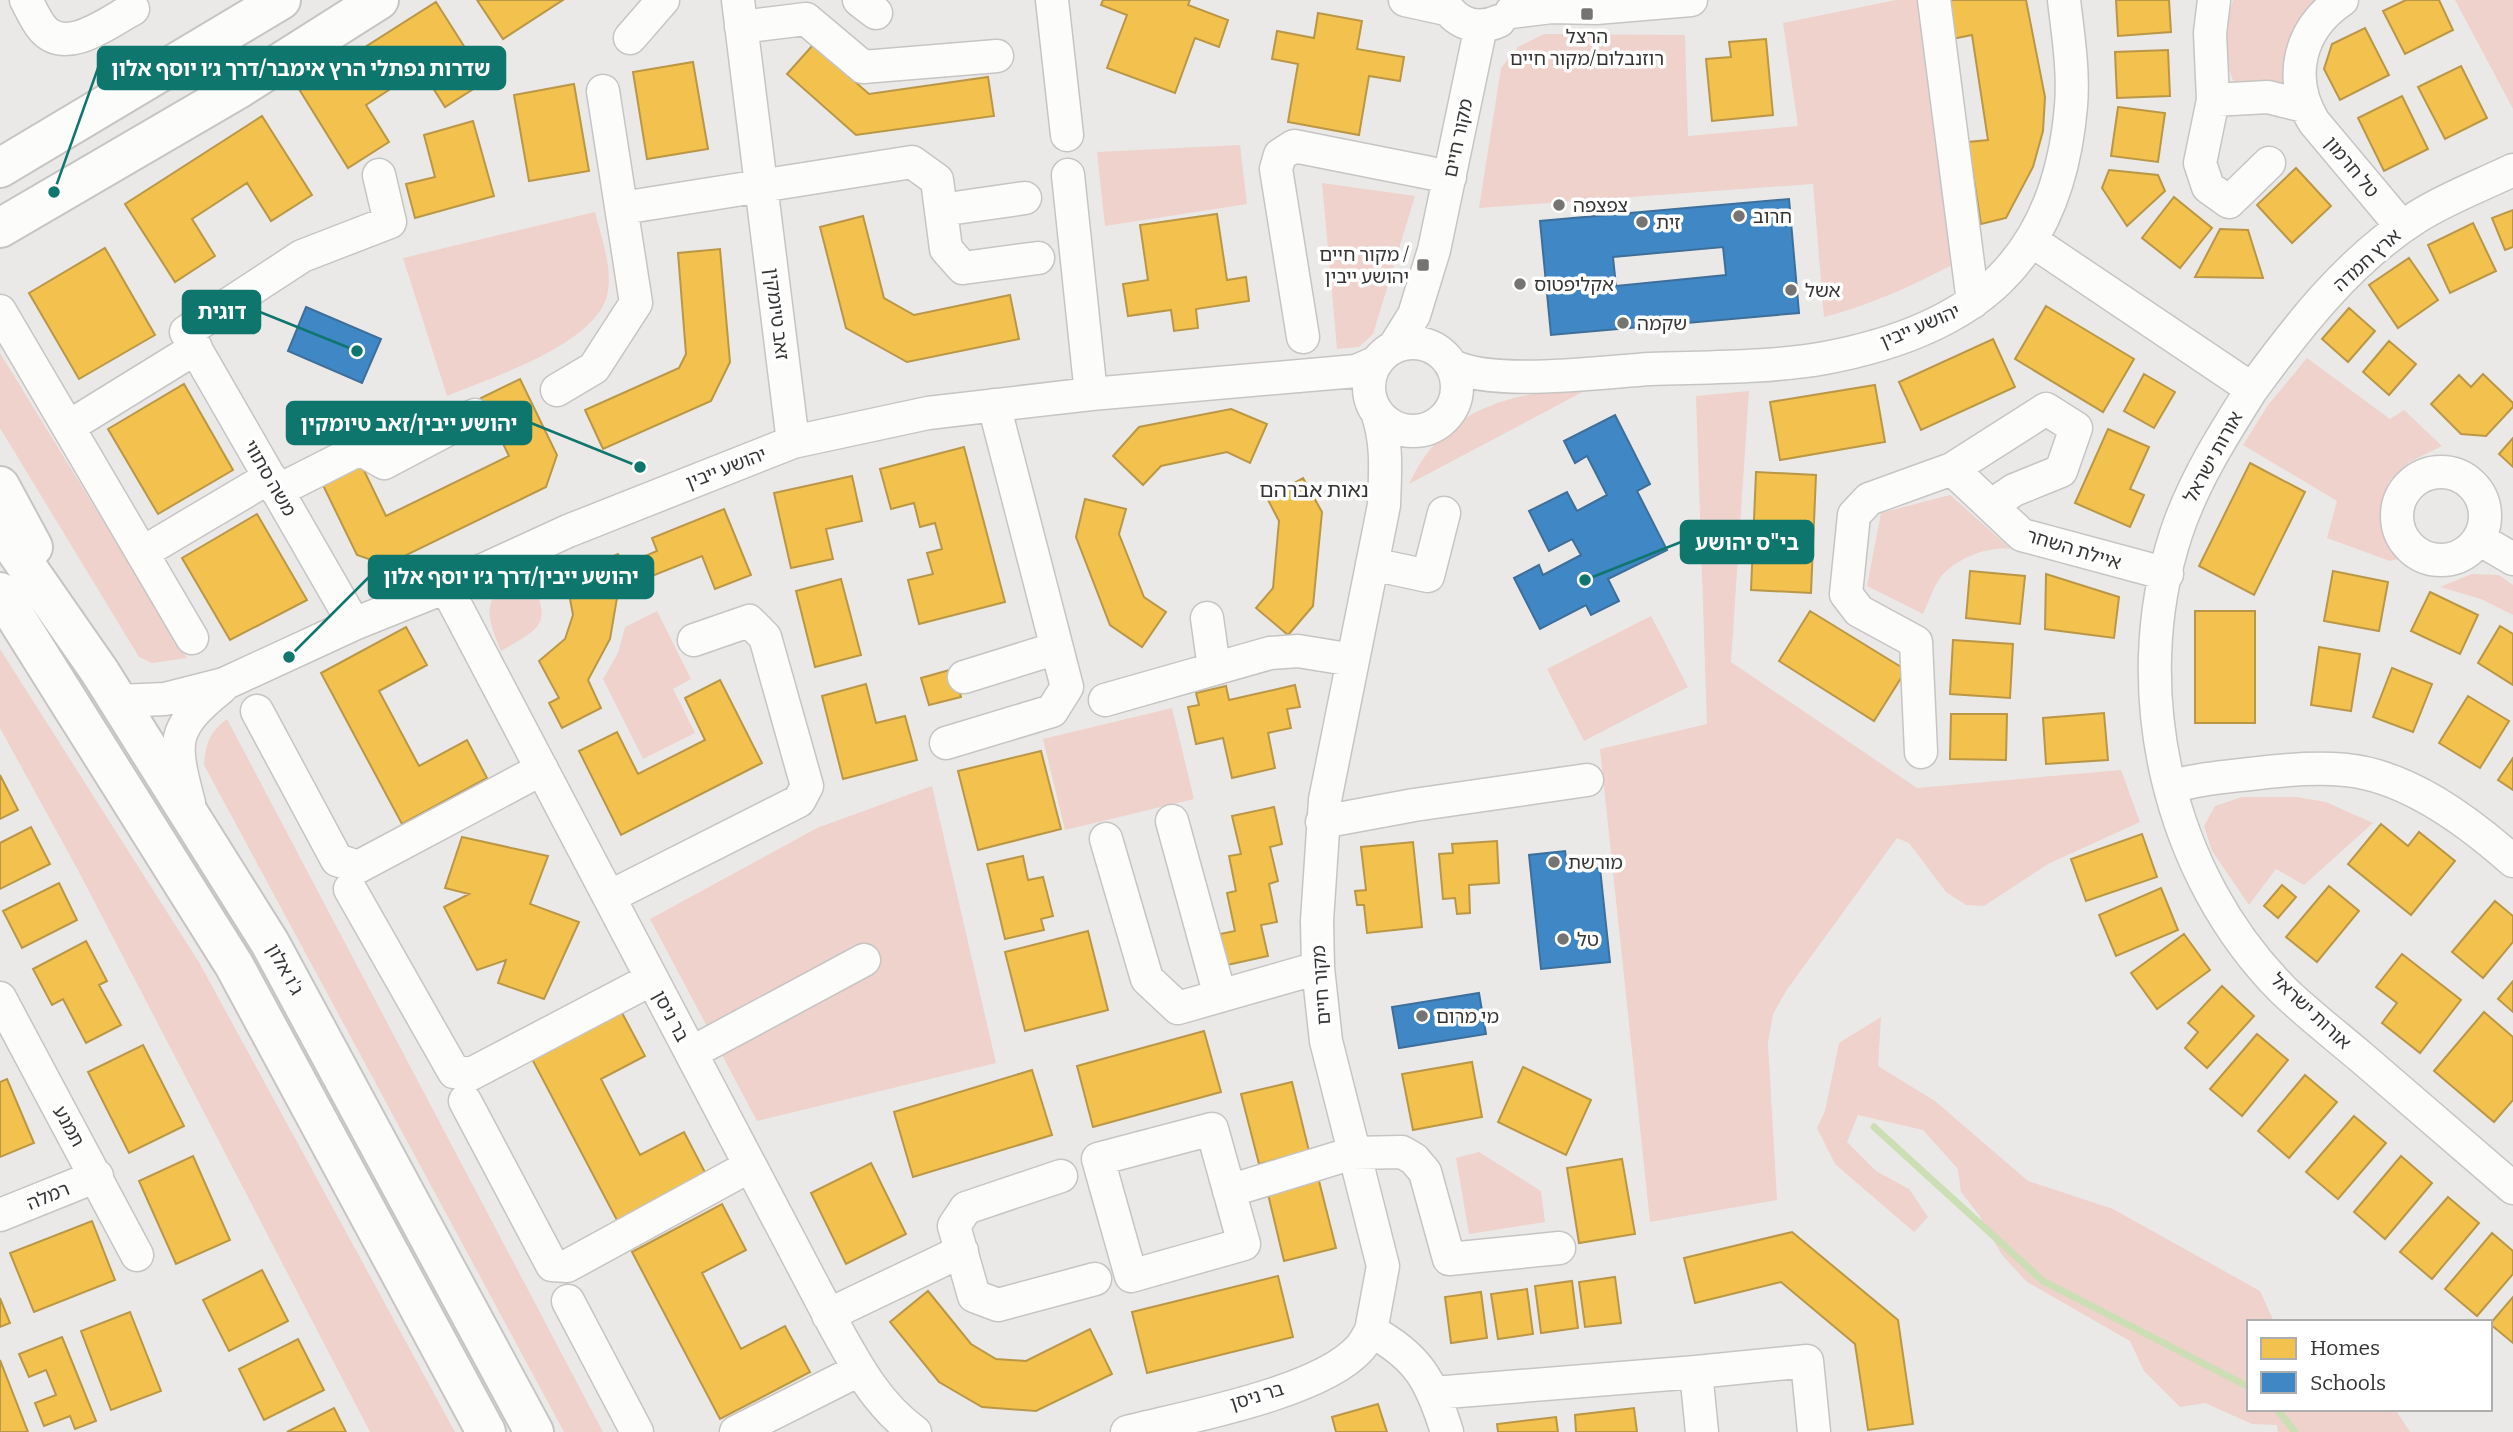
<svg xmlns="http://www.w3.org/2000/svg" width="2513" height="1432" font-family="Bitter,'Noto Sans Hebrew',serif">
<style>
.green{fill:#eed2cb}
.homes{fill:#f2c14e;stroke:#ba9746;stroke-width:2}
.schools{fill:#3f88c5;stroke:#3d6f9a;stroke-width:2;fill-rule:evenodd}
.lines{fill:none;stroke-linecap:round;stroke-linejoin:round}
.stream{stroke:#ccdeb3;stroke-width:7}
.minor-casing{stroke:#c7c5c4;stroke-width:35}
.major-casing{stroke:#c7c5c4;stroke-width:42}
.minor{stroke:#fcfcfb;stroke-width:32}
.major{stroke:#fcfcfb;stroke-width:38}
.poi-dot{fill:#767473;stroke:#fff;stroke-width:2.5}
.labels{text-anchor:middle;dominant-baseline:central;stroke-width:7;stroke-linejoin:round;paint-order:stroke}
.poi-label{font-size:19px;fill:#373534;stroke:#fff;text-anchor:start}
.street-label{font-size:19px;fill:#373534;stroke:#fff}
.neighbourhood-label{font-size:21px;fill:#373534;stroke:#fff}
.leader{fill:none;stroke:#0f766e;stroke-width:2.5}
.callout-dot{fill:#0f766e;stroke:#fff;stroke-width:2.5}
.callout{fill:#0f766e;stroke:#0f766e;stroke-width:2.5}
.callout-label{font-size:21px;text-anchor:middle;font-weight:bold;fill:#fff}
</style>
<rect width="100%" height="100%" fill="#ebe9e7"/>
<!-- green -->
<path class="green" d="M1896,0h28l28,265c-42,22 -82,40 -128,52l-11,-133 -334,24 22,-140 17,-21 26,-13 141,1 3,101 110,-10 -15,-103z
M2233,0h87c-26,21 -31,53 -38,84l-46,5 -10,-28 -2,-32z
M2455,0h58v109z
M1240,145l7,59 -142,22 -8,-74z
M1322,183l93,13 -42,138 -14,13 -22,2z
M595,212c6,24 17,54 13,79 -8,53 -117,86 -161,105l-44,-138z
M0,353l187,305 -35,5 -13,-6 -139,-229z
M2307,358l83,61 14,-9 38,36 -33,16 -21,21v23l14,44 -2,8 -10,3 -63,-23 10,-37 -94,-56 25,-40z
M1590,388l-181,96c36,-77 103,-92 181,-96z
M1749,391l-18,271 186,126 204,-18 19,52 -92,42 -64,42 -18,-1 -20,-13 -37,-49 -12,-5 -111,153 -13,23 -5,29 9,157 -127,22 -50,-473 107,-25 -11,-328z
M1950,495l61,54c-24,-3 -56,10 -71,29 -7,10 -12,25 -17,36l-56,-28 14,-73z
M530,572c19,52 18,52 -29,79 -20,-46 -16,-57 29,-79z
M2472,574l27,1 14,10v30l-32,-16 -41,-12z
M657,611l34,68 -18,10 22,44 -52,26 -40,-80 15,-26 7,-26z
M1651,616l37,71 -104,54 -37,-72z
M0,649l200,315 255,468h-85l-291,-560 -79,-144z
M1172,708l22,91 -129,31 -22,-91z
M227,719l376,713h-39l-360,-667c2,-22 5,-32 23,-46z
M932,786l64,277 -239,58 -107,-202 167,-91z
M2242,797h55l29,5 47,21 -69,62 -28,-16 -27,36 -37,-54 -8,-25 11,-20z
M1881,1017l-3,49 57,35 93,80 85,28 147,82 14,31h-25v87h146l15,23h-132l-1,-7 -25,-1 -47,-21 -25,4 -36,-36 -14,-30 -103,-59 -25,-27 -23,-40 -18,-23 -3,-23 -35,-39 -65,-15 -11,27 29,29 33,18 19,28 -14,15 -79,-68 -18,-36 8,-17 14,-68z
M1479,1152l62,39 4,31 -76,12 -13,-76z"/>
<!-- homes -->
<path class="homes" d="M477,0h86l-60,39z
M1103,0h87l-2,5 40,15 -9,27 -24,-9 -20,55 -68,-25 20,-53 -26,-10z
M1946,0h80l19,97 -2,34 -10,36 -27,51 -25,6 -13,-82 20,-2 -16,-105 -20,4z
M2116,0h53l2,32 -53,4z
M2406,0h33l14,30 -48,24 -22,-43z
M436,2l50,79 -41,26 -24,-38 -55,36 23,37 -41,26 -49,-79z
M1318,13l44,8 -5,28 47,8 -4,24 -31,-5 -10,59 -71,-13 10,-58 -26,-5 5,-28 37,7z
M2365,28l24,47 -49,25 -16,-31 8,-25z
M1766,39l7,76 -61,6 -6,-62 25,-2 -2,-15z
M813,45l56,49 119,-17 6,39 -138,19 -69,-61z
M2168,50l2,46 -53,2 -2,-46z
M693,62l15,87 -61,10 -14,-87z
M2461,66l26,52 -42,21 -27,-52z
M574,84l15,87 -60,10 -15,-86z
M2402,96l26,53 -44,22 -26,-53z
M2118,107l47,6 -7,49 -47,-6z
M262,116l50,79 -41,26 -24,-38 -55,36 23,37 -40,26 -50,-78z
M473,121l21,75 -79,22 -9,-34 29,-7 -11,-42z
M2296,168l35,38 -39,37 -35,-38z
M2109,170l49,5 7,16 -38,35 -25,-38z
M2174,197l38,31 -32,40 -38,-30z
M2513,210v37l-8,3 -13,-32z
M1217,214l10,66 19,-3 3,24 -53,8 2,19 -24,3 -3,-21 -43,6 -5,-32 25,-4 -8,-55z
M863,216l21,82 30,17 96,-20 9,44 -112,23 -61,-34 -26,-101z
M2473,223l23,48 -46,22 -22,-48z
M2220,229l28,1 15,48 -68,-1z
M105,248l50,87 -76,44 -50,-86z
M720,249l10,113 -19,39 -108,48 -18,-39 94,-42 7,-14 -8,-101z
M2409,258l29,42 -40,28 -29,-43z
M2046,306l88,53 -31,53 -88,-53z
M2349,308l26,23 -27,31 -26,-23z
M1993,339l22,48 -94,43 -22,-48z
M2389,341l27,23 -27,31 -26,-23z
M2144,374l31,18 -21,36 -30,-17z
M2483,374l30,29v4l-27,29 -25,-2 -30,-30 28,-29 12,12z
M520,379l37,76 -11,32 -160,78 -29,-10 -38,-78 39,-19 28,58 123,-60 -28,-58z
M184,384l49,86 -75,44 -50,-85z
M1875,385l10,57 -105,18 -10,-58z
M1231,409l36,15 -17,39 -23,-11 -66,14 -18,19 -30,-29 26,-29z
M2108,429l41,18 -19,42 14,6 -14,32 -55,-24z
M2513,438v29l-14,-13z
M964,447l41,155 -86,22 -11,-44 25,-6 -6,-21 15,-4 -7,-26 -15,4 -6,-24 -23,6 -11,-40z
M2250,463l55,29 -51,103 -55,-29z
M1756,472l60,3 -5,118 -60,-3z
M852,476l10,45 -36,8 7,30 -42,9 -17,-75z
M1303,478l19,34 -9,94 -25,29 -32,-27 17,-20 6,-67 -12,-23z
M1085,499l41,10 -7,25 25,63 22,15 -24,35 -32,-22 -34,-88z
M724,509l27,66 -36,14 -13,-33 -50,20 -7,-20 12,-5 -5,-13z
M257,514l50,86 -77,40 -48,-82z
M618,554l8,15 9,-4 7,15 -24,12 -8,47 -22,41 13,28 -39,20 -13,-25 10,-5 -20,-37 26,-22 8,-24 -7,-38z
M1970,571l55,5 -5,48 -54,-6z
M2333,571l55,11 -9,49 -55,-10z
M2046,574l73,23 -5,41 -69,-9z
M841,579l20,76 -46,12 -19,-76z
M2430,592l48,23 -18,39 -49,-23z
M1810,611l96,59 -32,51 -95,-60z
M2195,611h60v112h-60z
M2500,626l13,8v51l-35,-22z
M406,627l21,38 -48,26 40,75 48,-26 20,38 -85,46 -81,-151z
M1953,640l60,4 -3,54 -60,-4z
M2319,647l41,7 -9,57 -40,-6z
M2392,668l40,16 -19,48 -40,-15z
M953,669l8,28 -32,8 -8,-27z
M720,680l42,83 -141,72 -42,-84 38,-19 21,42 67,-34 -20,-42z
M866,684l10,39 29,-7 12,44 -74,19 -21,-83z
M1295,685l5,22 -13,2 4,19 -23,5 7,35 -43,10 -9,-40 -27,6 -8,-37 11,-2 -3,-12 30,-7 3,14z
M2468,696l41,25 -29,47 -41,-25z
M2104,713l4,47 -62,4 -3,-46z
M1951,714h56l-1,46 -56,-1z
M1041,751l20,78 -83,21 -20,-79z
M2513,758v32l-15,-10z
M0,775l18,35 -18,9z
M1274,807l8,37 -12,3 8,34 -9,3 8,38 -16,3 7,31 -41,9 -7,-31 15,-3 -8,-38 9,-2 -7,-35 12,-2 -9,-38z
M2381,824l27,22 11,-14 36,29 -44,54 -63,-51z
M31,827l19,37 -50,25v-46z
M2142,834l15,43 -71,24 -15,-42z
M462,837l86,19 -18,48 49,18 -35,77 -46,-16 8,-23 -29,10 -33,-63 25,-13 -24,-6z
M1497,841l2,42 -30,2 1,28 -13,1 -2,-16 -12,1 -4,-45 14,-1 -1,-9z
M1413,842l9,85 -55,6 -3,-28h-7l-2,-14 11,-1 -5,-43z
M1023,856l5,24 15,-3 10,39 -12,3 3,11 -39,9 -18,-75z
M59,883l18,37 -55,28 -19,-37z
M2282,885l14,12 -18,21 -14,-12z
M2329,886l30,25 -42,51 -31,-25z
M2161,888l17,42 -62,26 -17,-41z
M2495,901l18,15v26l-30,36 -31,-26z
M1088,931l20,79 -83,21 -20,-79z
M2184,934l26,36 -53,39 -26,-36z
M86,941l21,40 -8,4 22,40 -35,18 -23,-44 -11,6 -19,-36z
M2402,954l59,46 -41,53 -38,-30 15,-20 -21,-16z
M2513,981v31l-15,-13z
M2222,986l32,30 -47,52 -22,-20 13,-16 -10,-9z
M621,1011l24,45 -44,23 39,76 44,-23 24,46 -89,46 -88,-167z
M2484,1012l29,25v63l-19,22 -60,-51z
M1204,1031l17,61 -128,35 -16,-61z
M2257,1034l31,26 -46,56 -32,-27z
M143,1045l41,81 -55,27 -41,-81z
M1472,1062l10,55 -69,13 -11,-56z
M1523,1067l68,33 -25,55 -68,-33z
M1032,1070l20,65 -139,42 -19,-65z
M2305,1075l32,27 -48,56 -31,-27z
M7,1079l27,64 -34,14v-75z
M1292,1082l17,69 -50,13 -18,-70z
M2354,1116l32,27 -48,56 -32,-27z
M193,1156l37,84 -54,24 -37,-83z
M2401,1156l31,27 -47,56 -31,-27z
M1622,1159l13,75 -56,9 -12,-75z
M871,1163l35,71 -60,30 -35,-71z
M1318,1177l18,71 -52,13 -17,-71z
M2448,1197l31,26 -47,56 -32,-27z
M722,1204l24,46 -44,23 39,76 44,-23 25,46 -90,47 -88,-167z
M92,1221l23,59 -81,32 -24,-59z
M1792,1232l106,88 15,104 -45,6 -13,-86 -74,-62 -86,21 -11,-45z
M2492,1233l21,18v23l-36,42 -32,-27z
M262,1270l26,51 -59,30 -26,-51z
M1278,1276l15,61 -146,36 -15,-61z
M1615,1277l6,46 -36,4 -6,-45z
M1572,1281l6,47 -37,5 -6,-47z
M1527,1289l6,45 -35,5 -7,-45z
M928,1291l43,53 25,15 30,2 64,-32 22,45 -76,37 -54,-4 -43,-25 -49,-60z
M1481,1292l6,46 -36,5 -6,-46z
M2513,1297v46l-23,-19z
M0,1298l10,25 -10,4z
M130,1312l31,79 -50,19 -30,-79z
M62,1337l34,84 -21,8 -5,-13 -26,10 -9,-23 21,-8 -10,-25 -17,7 -10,-23z
M298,1339l26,51 -60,30 -25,-51z
M0,1360l28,72h-28z
M1378,1404l9,28h-51l-4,-15z
M334,1408l12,24h-59z
M1634,1408l3,24h-61l-1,-17z
M1556,1417l2,15h-60l-1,-8z"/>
<!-- schools -->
<path class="schools" d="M1789,199l10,114 -248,22 -11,-114zM1723,247l3,28 -110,11 -3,-29z
M306,307l75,32 -19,44 -74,-32z
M1615,415l35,69 -13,7 30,59 -59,29 11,22 -28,14 -5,-10 -46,24 -26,-51 25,-13 4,10 38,-20 -9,-16 -23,12 -20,-40 38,-19 10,19 30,-16 -20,-39 -12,7 -11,-22z
M1565,851l3,20 32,-3 10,94 -69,7 -12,-114z
M1479,993l7,41 -87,14 -7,-41z"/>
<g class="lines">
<!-- stream -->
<path class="stream" d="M1874,1127l169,154 206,106
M2277,1409l18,23"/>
<defs>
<path id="minor" d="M26,0c5,9 10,21 17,29 24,27 67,-8 90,-20
M738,0l55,442
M859,0l17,13
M1052,0l15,135
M1405,0l41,9
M1442,0c12,22 33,32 57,21
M1934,0l39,302
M2214,0l-4,33 3,67 -13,63 8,24 21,15 40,-39
M2342,0c-43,29 -55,78 -28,122l88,105
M1511,12l41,-5 44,1 95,-8
M741,27l65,-8 57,48 134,-11
M630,38l33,-38
M2213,100l55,-3 36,9
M1068,175l23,219
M622,208l290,-46 25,18 9,69 17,19 75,-10
M941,210l84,-12
M2032,241l220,148c-29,46 -59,93 -76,145 -51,156 -8,341 108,457 24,23 51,44 77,66 50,43 101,87 152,131
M0,311l192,327
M1303,337l-27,-168 4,-14 14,-9 156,31
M1369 387a44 44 0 1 1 88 0a44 44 0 1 1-88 0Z
M1394,347l20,-32 20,-65 47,-224
M1451,365c41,22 150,7 199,4 58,-2 118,-1 175,-11 149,-28 233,-96 246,-252 3,-35 -3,-71 -7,-106
M2252,389c46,-63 98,-130 165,-172 30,-19 65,-32 96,-47
M557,390l37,-22 42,-65 -33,-212
M1377,412c11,32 8,60 7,93l-59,295 -8,121 1,47 8,73 57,225 -12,65c48,26 60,50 76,101
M68,427l128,-79
M1952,469l94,-60 30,19 -15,43 -47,19 -22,15
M2397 516a44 44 0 1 1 88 0a44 44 0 1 1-88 0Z
M277,491l83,-42 24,14 91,-48
M2479,539l34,20
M142,553l128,-76
M1372,564l56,12 16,-63
M446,587l387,736c22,40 44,82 82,109
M1207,618l7,50
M354,624l-168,-292 116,-76 88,-34 -11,-47
M964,677l93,-29
M1105,700l165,-47 28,-2 55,9
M118,701l47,-2 59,-15 130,-60 92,-37 122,-56 225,-89 135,-29 163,-19 265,-23 21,-9
M257,711l80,149 21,7 184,-98
M946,743l106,-32 15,-24 -73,-282
M1921,752l-5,-110 -57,-31 -13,-17 8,-79 15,-16 83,-30 70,66 145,39
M2171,787c26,-8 52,-10 79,-13 31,-4 64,-7 96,-4 62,6 122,51 167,91
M189,803c-16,-61 -19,-74 32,-115
M1172,821l48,175
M1322,822l92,-17 173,-25
M1106,839l41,140 31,29 140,-40
M350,889l104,183 17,2 181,-95
M609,897l190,-96 8,-15 -42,-149 -16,-16 -55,19
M0,998l137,257
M691,1053l173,-93
M465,1101l87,164 15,1 183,-100
M1212,1129l32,115 -113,32 -33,-117z
M1061,1176l-95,32 -12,18 20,70 24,9 97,-26
M1229,1191l124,-38 49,-1 12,7 11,13 24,87 110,-11
M0,1215l97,-39
M568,1301l69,131
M828,1315l134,-64
M1434,1393l262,-21
M736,1432l123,-62
M1127,1432c59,-15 192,-39 232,-83 5,-5 8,-12 12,-18
M1702,1432l-6,-60 111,-11 7,71"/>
<path id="major" d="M0,168l281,-168
M0,228l240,-140 139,-88
M0,486l33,61
M0,528l100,144 170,271 264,489
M0,592l234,373 252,467"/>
</defs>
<!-- minor casing -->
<use href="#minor" class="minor-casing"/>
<!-- major casing -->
<use href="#major" class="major-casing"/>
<!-- minor -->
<use href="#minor" class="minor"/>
<!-- major -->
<use href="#major" class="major"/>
</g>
<!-- markers -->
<g class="poi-dot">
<rect x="1580" y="7" width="14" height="14" rx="3.5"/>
<circle cx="1559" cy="205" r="7"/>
<circle cx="1739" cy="216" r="7"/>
<circle cx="1642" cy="222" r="7"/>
<rect x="1416" y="258" width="14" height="14" rx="3.5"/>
<circle cx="1520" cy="284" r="7"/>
<circle cx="1791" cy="290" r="7"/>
<circle cx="1623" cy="323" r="7"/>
<circle cx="1554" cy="862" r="7"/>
<circle cx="1563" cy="939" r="7"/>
<circle cx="1422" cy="1016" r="7"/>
</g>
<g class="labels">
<!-- poi labels -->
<g class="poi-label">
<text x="1587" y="36" text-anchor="middle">הרצל<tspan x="1587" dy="22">רוזנבלום/מקור חיים</tspan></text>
<text x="1573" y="205">צפצפה</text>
<text x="1753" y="216">חרוב</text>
<text x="1656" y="222">זית</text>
<text x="1409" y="254" text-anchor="end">מקור חיים /<tspan x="1409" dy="22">יהושע ייבין</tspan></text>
<text x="1534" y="284">אקליפטוס</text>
<text x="1805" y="290">אשל</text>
<text x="1637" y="323">שקמה</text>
<text x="1568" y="862">מורשת</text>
<text x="1577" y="939">טל</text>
<text x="1436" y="1016">מי מרום</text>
</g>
<!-- street labels -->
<g class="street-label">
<text transform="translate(1458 138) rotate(-78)">מקור חיים</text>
<text transform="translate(2352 167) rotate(50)">טל חרמון</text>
<text transform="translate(2367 260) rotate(-42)">ארץ חמדה</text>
<text transform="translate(777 314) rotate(83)">זאב טיומקין</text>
<text transform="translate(1920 326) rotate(-23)">יהושע ייבין</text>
<text transform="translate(2213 457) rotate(-61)">אורות ישראל</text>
<text transform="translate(726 468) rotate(-21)">יהושע ייבין</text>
<text transform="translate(270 478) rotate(60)">משה סתווי</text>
<text transform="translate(2074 549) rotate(17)">איילת השחר</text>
<text transform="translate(285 969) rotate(61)">ג'ו אלון</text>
<text transform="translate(1321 985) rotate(-94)">מקור חיים</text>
<text transform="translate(2311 1011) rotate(43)">אורות ישראל</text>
<text transform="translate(671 1016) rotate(62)">בר ניסן</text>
<text transform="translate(69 1126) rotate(61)">תמנע</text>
<text transform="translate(48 1196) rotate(-22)">רמלה</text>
<text transform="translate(1257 1396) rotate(-17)">בר ניסן</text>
</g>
<!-- neighbourhood labels -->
<g class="neighbourhood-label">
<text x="1314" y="490">נאות אברהם</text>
</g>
</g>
<!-- callouts -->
<path class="leader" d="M54 192L98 68M357 351L260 312M640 467L531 423M1585 580L1681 542M289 657L369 577"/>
<g class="callout-dot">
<circle cx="54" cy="192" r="7"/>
<circle cx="357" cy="351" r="7"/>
<circle cx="640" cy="467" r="7"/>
<circle cx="1585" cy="580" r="7"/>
<circle cx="289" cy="657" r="7"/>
</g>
<g class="callout">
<rect x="98" y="47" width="407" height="42" rx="7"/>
<rect x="183" y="291" width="77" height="42" rx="7"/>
<rect x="287" y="402" width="244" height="42" rx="7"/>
<rect x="1681" y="521" width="132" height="42" rx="7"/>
<rect x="369" y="556" width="284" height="42" rx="7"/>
</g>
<g class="callout-label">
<text x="301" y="76">שדרות נפתלי הרץ אימבר/דרך ג׳ו יוסף אלון</text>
<text x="222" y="319">דוגית</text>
<text x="409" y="431">יהושע ייבין/זאב טיומקין</text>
<text x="1747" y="550">בי"ס יהושע</text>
<text x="511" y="584">יהושע ייבין/דרך ג׳ו יוסף אלון</text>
</g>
<!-- legend -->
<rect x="2247" y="1320" width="245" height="91" fill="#ffffff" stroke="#afaeae" stroke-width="2"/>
<rect x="2261" y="1338" width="35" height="21" fill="#f2c14e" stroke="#afaeae" stroke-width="2"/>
<text x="2310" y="1355" font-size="21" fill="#373534">Homes</text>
<rect x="2261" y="1372" width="35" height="21" fill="#3f88c5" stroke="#afaeae" stroke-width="2"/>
<text x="2310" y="1390" font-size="21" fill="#373534">Schools</text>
</svg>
